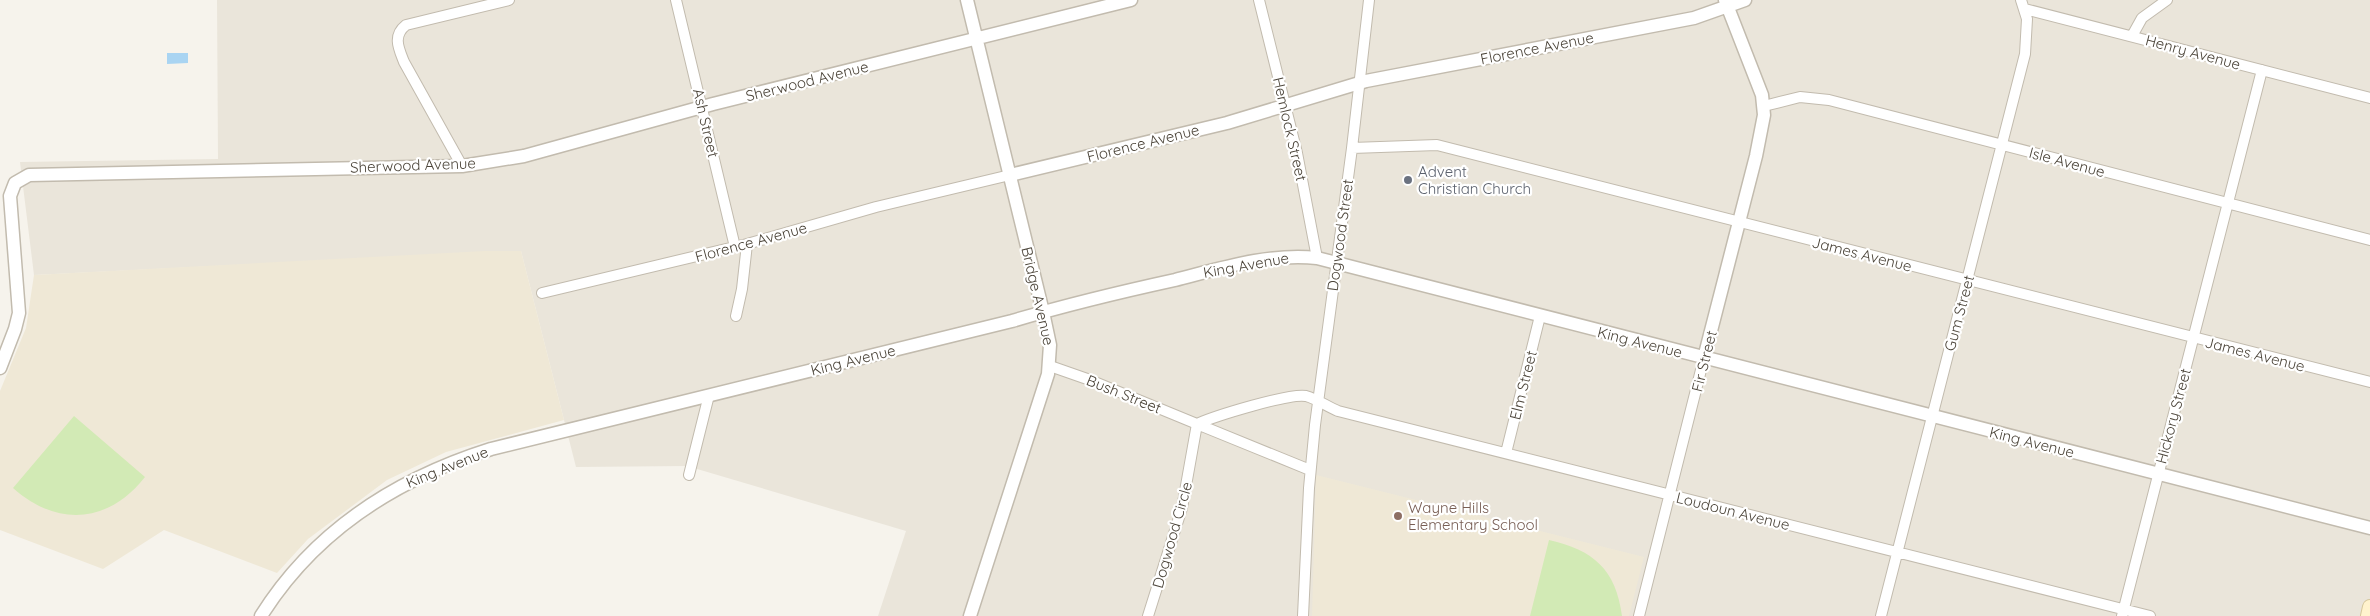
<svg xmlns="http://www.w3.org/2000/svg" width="2370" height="616" font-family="Quicksand,sans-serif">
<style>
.residential{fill:#eae5da}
.education{fill:#efe8d6}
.pitch{fill:#d2eab5}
.water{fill:#a9d4f2}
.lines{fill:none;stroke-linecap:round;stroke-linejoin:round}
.minor-casing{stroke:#c2bbae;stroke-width:12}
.tertiary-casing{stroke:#c2bbae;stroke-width:15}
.secondary-casing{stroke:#d6c79b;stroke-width:16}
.minor{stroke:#fff;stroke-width:10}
.tertiary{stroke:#fff;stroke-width:12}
.secondary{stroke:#fff3cd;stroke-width:14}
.worship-dot{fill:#6b7280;stroke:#fff;stroke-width:2}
.education-dot{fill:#8d6e63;stroke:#fff;stroke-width:2}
.labels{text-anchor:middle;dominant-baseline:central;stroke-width:4.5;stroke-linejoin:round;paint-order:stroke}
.street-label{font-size:15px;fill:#4b4439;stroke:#fff}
.worship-label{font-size:15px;fill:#5b616d;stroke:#fff;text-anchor:start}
.education-label{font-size:15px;fill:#785e54;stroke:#fff;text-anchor:start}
</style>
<rect width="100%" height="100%" fill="#f6f3ec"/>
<!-- residential -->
<path class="residential" d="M217,0h2153v616h-1492l28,-85 -219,-65 -111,1 -55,-216 -487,24 -14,-113 198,-3z"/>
<!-- education -->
<path class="education" d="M485,251h36l43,169 -118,32 -59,28 -79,59 -31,34 -113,-43 -61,39 -103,-39v-139l26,-63 8,-53z
M1316,475l328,82 -15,59h-317z"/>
<!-- pitch -->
<path class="pitch" d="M74,416l71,61c-37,47 -88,50 -132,11z
M1549,540c44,10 67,29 73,76h-92z"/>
<!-- water -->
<path class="water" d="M167,53h21v10l-21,1z"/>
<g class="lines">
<defs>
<path id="minor" d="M676,0l59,247
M1259,0l38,153 20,105
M2025,9l345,89
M2132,36l10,-18 25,-18
M1764,106l36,-9 29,3 541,140
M1352,148l85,-3 933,237
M462,166l-58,-104c-5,-13 -12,-26 2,-37l103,-25
M542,293l205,-49 129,-37 134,-32
M736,316l6,-27 5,-45
M1050,366l40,14 107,44c18,-8 92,-31 109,-28 11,3 22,11 32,15l812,205
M1506,453l34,-137
M689,475l20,-80
M1148,616l34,-108 15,-84 113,46
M1303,616l6,-128 6,-63 37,-277 17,-148
M1639,616l65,-258
M1881,616l144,-562 2,-35 -6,-19
M2122,616l140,-546"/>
<path id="tertiary" d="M967,0l76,312 7,33 -2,29 -78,242
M1010,175l217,-52 139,-42 328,-63 51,-18
M1704,358l52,-202 8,-41 -2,-20 -37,-95
M0,368l15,-39 4,-16 -9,-117 5,-13 14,-8 433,-9 62,-10 189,-52 418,-104
M261,616c54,-86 135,-137 230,-167l521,-128c54,-16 108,-29 163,-41 47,-12 94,-27 142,-22l1053,270"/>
<path id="secondary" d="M2368,616l2,-9"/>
</defs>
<!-- minor casing -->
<use href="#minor" class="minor-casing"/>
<!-- tertiary casing -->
<use href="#tertiary" class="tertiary-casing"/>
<!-- secondary casing -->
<use href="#secondary" class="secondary-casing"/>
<!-- minor -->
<use href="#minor" class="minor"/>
<!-- tertiary -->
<use href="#tertiary" class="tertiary"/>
<!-- secondary -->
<use href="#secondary" class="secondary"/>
</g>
<!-- markers -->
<circle class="worship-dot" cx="1408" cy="180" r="5"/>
<circle class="education-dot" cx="1398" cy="516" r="5"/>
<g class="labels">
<!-- street labels -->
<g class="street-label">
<text transform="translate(1537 48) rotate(-11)">Florence Avenue</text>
<text transform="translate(2193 52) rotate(15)">Henry Avenue</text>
<text transform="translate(807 81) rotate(-14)">Sherwood Avenue</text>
<text transform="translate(706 123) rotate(77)">Ash Street</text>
<text transform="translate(1290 129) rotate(77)">Hemlock Street</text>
<text transform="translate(1143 143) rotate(-14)">Florence Avenue</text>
<text transform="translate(2067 162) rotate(15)">Isle Avenue</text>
<text transform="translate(413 165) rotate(-2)">Sherwood Avenue</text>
<text transform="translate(1340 235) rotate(-82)">Dogwood Street</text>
<text transform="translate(751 242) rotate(-15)">Florence Avenue</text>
<text transform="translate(1862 254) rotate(14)">James Avenue</text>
<text transform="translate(1246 265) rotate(-10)">King Avenue</text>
<text transform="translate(1038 296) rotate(77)">Bridge Avenue</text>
<text transform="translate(1959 313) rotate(-75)">Gum Street</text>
<text transform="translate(1640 342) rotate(14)">King Avenue</text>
<text transform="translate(2255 354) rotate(14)">James Avenue</text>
<text transform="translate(853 360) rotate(-14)">King Avenue</text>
<text transform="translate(1704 361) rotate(-76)">Fir Street</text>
<text transform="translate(1523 385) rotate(-76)">Elm Street</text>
<text transform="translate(1124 394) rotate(22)">Bush Street</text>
<text transform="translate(2173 416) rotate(-75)">Hickory Street</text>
<text transform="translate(2032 442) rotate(14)">King Avenue</text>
<text transform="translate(447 467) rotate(-22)">King Avenue</text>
<text transform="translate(1733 511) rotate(14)">Loudoun Avenue</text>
<text transform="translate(1172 535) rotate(-74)">Dogwood Circle</text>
</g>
<!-- worship labels -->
<g class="worship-label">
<text x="1418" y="171">Advent<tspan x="1418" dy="17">Christian Church</tspan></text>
</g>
<!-- education labels -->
<g class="education-label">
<text x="1408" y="507">Wayne Hills<tspan x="1408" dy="17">Elementary School</tspan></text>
</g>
</g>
</svg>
